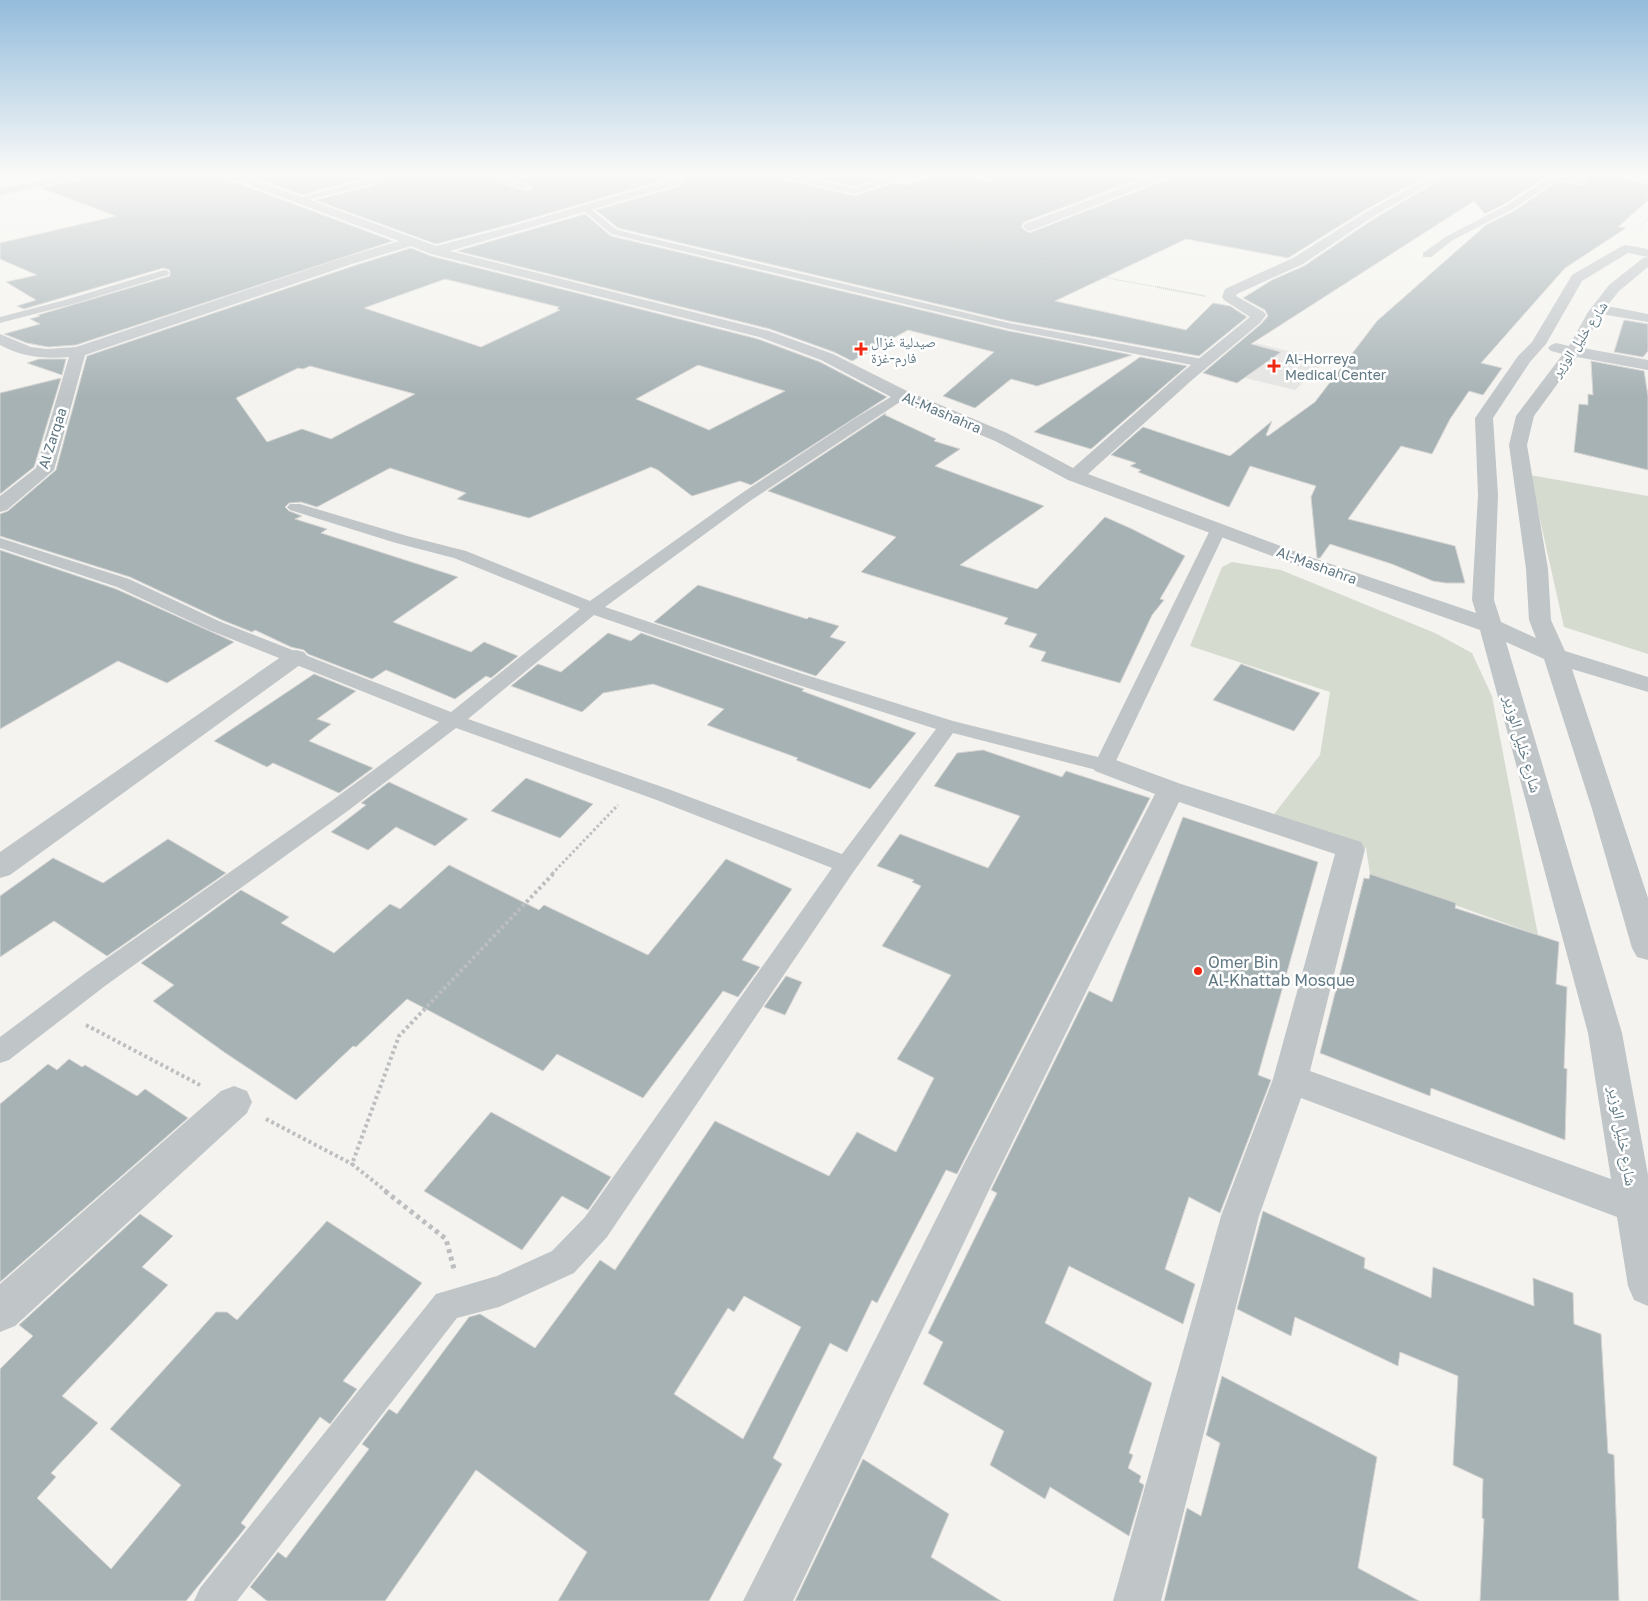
<svg xmlns="http://www.w3.org/2000/svg" width="1648" height="1601" font-family="'Golos Text','Noto Naskh Arabic',sans-serif">
<style>
.built{fill:#e4e5e3}
.green{fill:#d6dbd0}
.building{fill:#a7b2b5;stroke:#d5d4d2;fill-rule:evenodd}
.lines{fill:none;stroke-linecap:round;stroke-linejoin:round}
.path-far4{stroke:#bcbec0;stroke-width:1;stroke-dasharray:1 1;stroke-linecap:butt}
.path-far3{stroke:#bcbec0;stroke-width:2;stroke-dasharray:1 1;stroke-linecap:butt}
.path-far2{stroke:#bcbec0;stroke-width:3;stroke-dasharray:2.5 2.5;stroke-linecap:butt}
.path-far1{stroke:#bcbec0;stroke-width:4;stroke-dasharray:3 3;stroke-linecap:butt}
.path{stroke:#bcbec0;stroke-width:5;stroke-dasharray:4 4;stroke-linecap:butt}
.service{fill:#c0c5c8;fill-rule:evenodd}
.minor{fill:#c0c5c8;fill-rule:evenodd}
.poi-dot{fill:#f02813;stroke:#fff;stroke-width:2}
.labels{text-anchor:middle;dominant-baseline:central;stroke-width:5;stroke-linejoin:round;paint-order:stroke}
.far-street-label{font-size:14px;fill:#607883;stroke:#fff}
.far-poi-label{font-size:14px;fill:#607883;stroke:#fff;text-anchor:start}
.street-label{font-size:16px;fill:#607883;stroke:#fff}
.poi-label{font-size:16px;fill:#607883;stroke:#fff;text-anchor:start}
</style>
<rect width="100%" height="100%" fill="#f4f3ef"/>
<!-- built -->
<path class="built" d="M1256,343l70,17 -31,30 -74,-18z"/>
<!-- green -->
<path class="green" d="M1530,475l118,21v158l-84,-27z
M1232,562l49,8 154,63 37,20 20,43 46,239 -168,-61 -4,-26 -95,-30 49,-63 10,-63 -140,-46 32,-79z"/>
<!-- building -->
<path class="building" d="M113,173h106l2,4 172,64 -317,104 -28,2 -21,-4 -23,-9 36,-10 -10,-5 10,-3 -2,-1 132,-39v-6l-7,-2 -139,41 -7,-3 19,-6 -30,-18 31,-7 -37,-16v-16l116,-27 -75,-28z
M241,173h142l-81,22z
M404,173h74l46,18 7,-2 1,-3 -35,-13h170l1,6 -160,46 -72,19 -121,-44 54,-13z
M681,173h87l6,4 80,19 41,-13 11,2 25,-8 7,1 16,-5 38,9 1,-9h162l-131,49 -3,5 8,6 145,-56 2,-4h256l-67,37 -77,48 -102,-19 -131,62 131,29 27,-27 17,3 17,11 -48,39 -190,-35 -391,-93 -22,-18 85,-24 2,-4z
M793,173h59l27,6 -25,7z
M1451,173h86l9,4 -40,26 -21,11 -11,-13 -223,143 30,8 -44,31 -34,-10 58,-49 7,-8 -3,-6 -22,-12 29,-18 32,-14 71,-48z
M1561,173h32l55,11v16l-30,27 8,1 -61,40 -84,95 21,5 -19,27 -14,-4 -19,28 -18,35 -31,-8 -53,73 107,27 10,37h-19l-13,-2 -41,-17 -62,-20 -10,14h-3l-6,-61 5,-11 -66,-20 -21,41 -91,-35 3,-2 -11,-4 6,-3 -25,-8 32,-28 87,29 42,-35 -6,14 2,1 47,-34 62,-81 109,-96 28,-14 44,-30 23,5 6,-5 -2,-2z
M585,214l26,22 398,95 123,24 -95,31 -26,-7 -36,29 -32,-12 51,-44 -86,-22 -56,31 -18,-9 -64,-23 -313,-78z
M411,248l20,8 327,83 62,23 67,35 -136,88 -11,-4 -48,15 -34,-26 -7,-3 -122,51 -72,-19 9,-6 -76,-25 -73,39 -16,-5 -12,1 -4,4 4,4 13,5 -7,3 32,10 -6,4 137,44 -65,45 78,30 13,-10 34,14 -27,22 -5,-2 -31,23 -69,-29 -14,9 -64,-25 -4,-4 -13,-3 -36,-17 -3,2 -30,-12 -92,-43 -130,-41v-22l8,-3 48,-41 31,-114 266,-90zM445,279l114,28 -2,2 3,1 -79,37 -117,-39zM698,365l87,26 -76,39 -73,-31zM310,366l105,28 -84,45 -29,-10 -35,13 -31,-44 62,-30 5,1z
M1624,320l24,4v27l-5,6 -29,-5z
M1140,357l47,9 -96,83 -57,-17z
M39,359h27l-4,16 -35,-12z
M1591,361l53,10 4,25v74l-74,-18 5,-48 9,1v-11l5,1z
M61,378l-27,89 -34,27v-101z
M886,413l-1,2 51,24 -2,2 26,8 -25,17 109,40 -84,59 77,24 68,-72 27,12 53,27 -25,43 4,1 -12,15 -32,68 -79,-22 5,-9 -17,-5 8,-13 -33,-10 4,-6 -147,-46 35,-35 -128,-46z
M0,550l116,39 118,53 -67,41 -49,-22 -118,68z
M698,585l109,34 2,-2 30,9 -9,11 16,5 -30,34 -162,-54z
M608,633l23,8 10,-8 163,56 -2,2 114,42 -46,56 -74,-29 2,-2 -91,-33 17,-16 -71,-25 -50,9 -21,19 -71,-26 27,-22 23,8z
M1241,664l79,29 -26,38 -81,-31z
M314,674l42,17 -39,28 14,5 -22,17 64,27 -34,25 -66,-30 -6,4 -53,-26z
M983,750l79,27 4,-6 84,27 -193,376 -11,-4 -69,133 -5,-3 -25,52 -17,-9 -57,115 9,6 -73,137h-151l29,-49 -111,-82 -91,131h-118l-17,-14 28,-35 8,6 83,-109 -7,-5 27,-35 8,5 72,-97 11,-3 55,34 65,-88 15,10 100,-149 114,55 28,-44 39,20 38,-74 -37,-19 54,-84 -69,-29 39,-60 -9,-4 2,-2 -37,-14 23,-32 88,34 32,-52 -86,-30 23,-33zM744,1296l57,31 -58,112 -69,-45 54,-86 6,4z
M526,778l67,26 -33,34 -69,-27z
M389,782l79,37 -33,27 -39,-19 -28,23 -37,-18 35,-27 -5,-2z
M1183,817l135,45 -60,213 13,5 -51,133 -31,-16 -24,72 30,15 -12,40 -114,-58 -24,57 107,60 -23,70 4,2 -5,13 13,8 -2,6 5,3 -15,51 -79,-49 -5,12 -55,-34 14,-34 -81,-47 20,-42 -15,-9 69,-140 -6,-3 98,-199 23,11z
M168,839l58,34 -119,83 -53,-35 -54,36v-61l53,-38 50,25z
M726,859l66,30 -50,71 18,7 -22,30 -15,-6 -80,107 -86,-44 -14,17 -136,-72 -51,48 -3,-1 -57,54 -72,-48 -71,-51 21,-16 -33,-22 100,-73 48,27 -8,6 53,30 56,-49 10,5 49,-44 90,45 5,-5 104,50z
M1370,874l86,29 -1,5 104,34 -3,42 11,3 -3,81 3,1 -2,71 -134,-52 -1,8 -110,-43 44,-175 5,1z
M786,976l16,6 -17,33 -21,-8z
M69,1059l13,8 3,-2 52,31 8,-7 43,29 -188,164v-178l48,-40 9,6z
M491,1112l120,65 -23,33 -26,-14 -40,54 -98,-59z
M1263,1211l102,47 -1,10 67,30 2,-31 101,39 -1,-28 40,15 1,31 27,10 7,119 6,2 5,146h-139l4,-82 -2,-1 1,-39 -30,-14 5,-89 -58,-24 -2,14 -103,-49 -4,19 -54,-27z
M140,1214l33,22 -31,31 26,18 -106,111 36,27 -47,50 5,4 -19,21 74,71 70,-84 -71,-56 106,-117h11l10,8 90,-99 95,62 -79,98 14,8 -27,35 -10,-7 -79,106 5,4 -60,74h-186v-232l33,-33 -14,-11z
M1222,1376l155,81 -19,111 61,33h-255l23,-93 14,8 19,-73 -14,-8z
M863,1459l86,55 -18,43 70,44h-206z"/>
<g class="lines">
<!-- path-far4 -->
<path class="path-far4" d="M1629,173l1,7 18,15
M800,223l100,22 16,-6 29,-1 173,42 46,8
M1638,228l10,-9"/>
<!-- path-far3 -->
<path class="path-far3" d="M1157,287l48,9"/>
<!-- path-far2 -->
<path class="path-far2" d="M552,874l66,-69"/>
<!-- path-far1 -->
<path class="path-far1" d="M86,1025l114,60
M266,1119l86,45
M387,1192l-35,-28 47,-128 155,-163"/>
<!-- path -->
<path class="path" d="M385,1191l61,48 8,30"/>
<!-- service -->
<path class="service" d="M84,173h16l-4,2 -96,20v-6z
M390,173h12l-33,12 -70,17 -4,-3z
M480,173h12l38,14 -7,2z
M770,173h15l69,15 52,-15h12l-64,21 -80,-19z
M1539,173h15l31,8 -4,3 -23,-5 -45,30 -60,31 -22,17h-8v-4l24,-17 60,-31 43,-28z
M586,205l31,25 392,93 193,36 6,4 -6,4 -193,-38 -398,-95 -28,-24v-4z
M164,270l4,1 1,2 -1,2 -95,29 -73,19v-6l65,-17z
M901,391l5,1 1,3 -1,3 -156,103 -145,106 198,67 150,47 145,36 113,-229 2,-3h12l2,3 -113,237 -3,5 -7,2 -151,-39 -99,138 -247,366 -33,36 -75,34 -42,11 -220,283h-43l6,-13 236,-294 61,-18 55,-25 33,-34 247,-349 -178,-69 -198,-71 -107,82 -244,176 -96,74 -9,3v-26l87,-65 247,-173 105,-77 -230,-92 -92,-43 -117,-39v-10l129,41 92,43 230,90 129,-103 -126,-51 -58,-15 -106,-33 -3,-3 3,-3h10l107,32 59,15 124,50 149,-106 118,-78zM594,615l195,67 147,47 -94,125 -174,-65 -200,-70z"/>
<!-- minor -->
<path class="minor" d="M221,173h15l200,73 73,-19 161,-47 -1,-7h10l2,9 -1,2 -230,67 319,80 64,23 74,37 100,42 66,35 107,-94 70,-57 -26,-17 -2,-3 3,-8 68,-31 73,-46 70,-39h13l-75,43 -71,48 -66,30 -1,2 28,16 2,3 -6,8 -68,57 -104,94 225,84 163,55 -4,-13 6,-105 -3,-77 43,-62 14,-14 40,-67 50,-29 4,-1 22,4v8l-20,-4 -46,28 -36,63 -16,18 -37,56 5,77 -4,105 7,22 35,16 -7,-18 -3,-51 -17,-124 7,-29 47,-62 -12,-3 -3,-3 3,-3 5,-2 13,3 19,-34 21,-27 34,-27 5,-1v10l-29,24 -12,15 41,8v8l-47,-8 -18,34 65,12v10l-71,-13 -43,59 -7,29 21,124 3,51 14,31 83,26v15l-76,-23 76,229v62l-11,-3 -5,-9 -40,-139 -48,-150 -38,-17 116,391 26,142v131l-14,-6 -6,-14 -11,-69 -316,-119 -42,118 -98,385h-48l108,-385 52,-137 62,-225 -156,-52 -189,386 -197,413h-50l221,-437 191,-370 -60,-23 -4,-6 4,-6 9,-3 9,3 68,25 180,58 4,7 -55,222 301,108 -23,-146 -108,-403 -181,-64 -231,-86 -73,-39 -100,-42 -74,-39 -62,-23 -328,-83 -20,-8 -59,18 -267,91 -31,115 -47,40 -7,2v-16l36,-28 33,-111c-25,2 -47,0 -69,-12v-11l31,13 16,2 29,-2 266,-89 57,-17 -177,-66z
M1160,173h14l-1,2 -140,55 -4,1 -6,-4 2,-3z
M296,650l8,2 4,5 -4,5 -294,213 -10,3v-26l288,-200z
M234,1086l13,5 5,11 -5,11 -232,213 -15,6v-48l221,-193z"/>
</g>
<!-- sky -->
<linearGradient id="sky" x2="0" y2="1"><stop stop-color="#94bcdc"/><stop offset="0.44" stop-color="#fafaf8"/><stop offset="1" stop-color="#fafaf8" stop-opacity="0"/></linearGradient>
<rect width="1648" height="397" fill="url(#sky)"/>
<!-- markers -->
<g class="poi-dot">
<path d="M858.5 341.5h5v5h5v5h-5v5h-5v-5h-5v-5h5z"/>
<path d="M1271.5 358.5h5v5h5v5h-5v5h-5v-5h-5v-5h5z"/>
<circle cx="1198" cy="971" r="5"/>
</g>
<g class="labels">
<!-- far-street labels -->
<g class="far-street-label">
<text transform="translate(1579 339) rotate(-56)">شارع خليل الوزير</text>
<text transform="translate(942 412) rotate(23)">Al-Mashahra</text>
<text transform="translate(52 438) rotate(-72)">Al Zarqaa</text>
<text transform="translate(1317 565) rotate(20)">Al-Mashahra</text>
</g>
<!-- far-poi labels -->
<g class="far-poi-label">
<text x="871" y="341">صيدلية غزال<tspan x="871" dy="16">فارم-غزة</tspan></text>
<text x="1285" y="358">Al-Horreya<tspan x="1285" dy="16">Medical Center</tspan></text>
</g>
<!-- street labels -->
<g class="street-label">
<text transform="translate(1523 744) rotate(74)">شارع خليل الوزير</text>
<text transform="translate(1623 1136) rotate(80)">شارع خليل الوزير</text>
</g>
<!-- poi labels -->
<g class="poi-label">
<text x="1208" y="962">Omer Bin<tspan x="1208" dy="18">Al-Khattab Mosque</tspan></text>
</g>
</g>
</svg>
